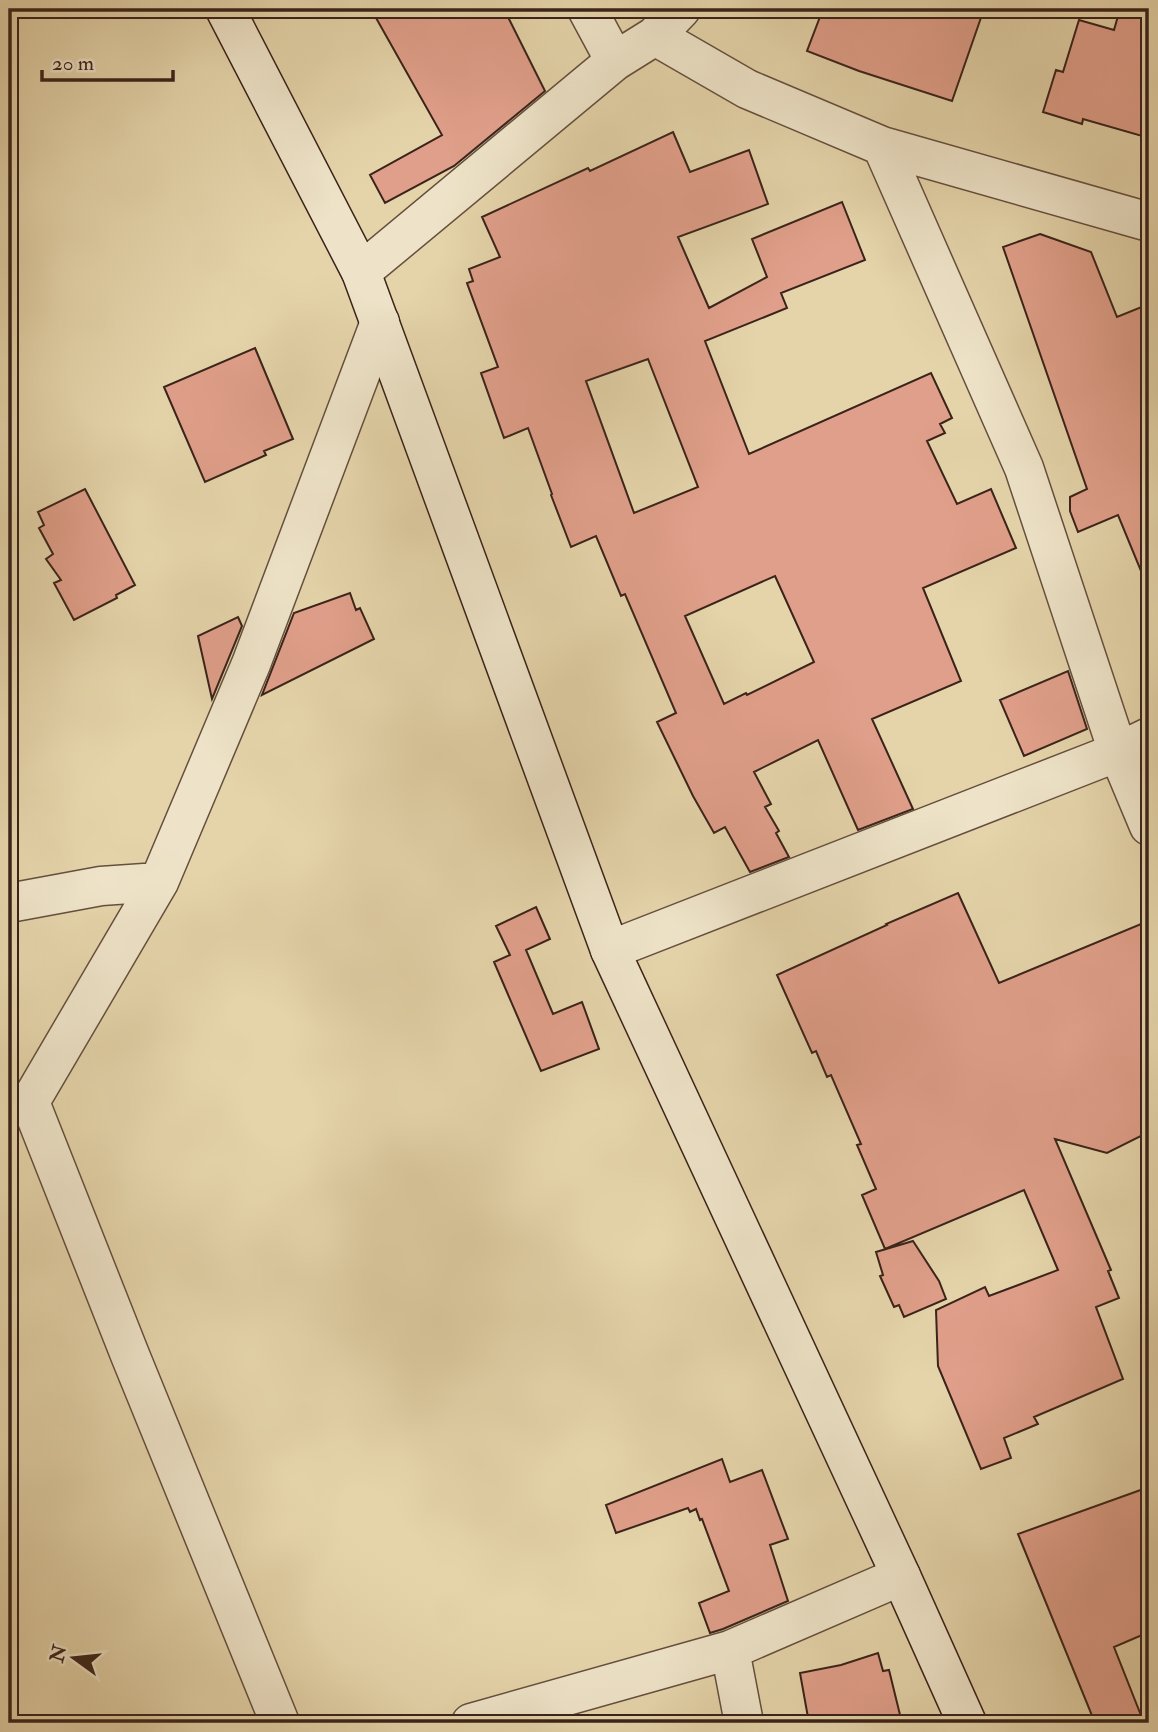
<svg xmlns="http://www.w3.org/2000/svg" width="1158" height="1732" font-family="'IM FELL Double Pica',serif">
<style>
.building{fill:#e09f8a;stroke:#3a231a;stroke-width:2;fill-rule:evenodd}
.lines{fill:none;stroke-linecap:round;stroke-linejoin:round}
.street-casing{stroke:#654f3e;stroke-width:41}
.secondary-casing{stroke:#3a231a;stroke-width:41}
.street{stroke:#eee3c8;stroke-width:38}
.secondary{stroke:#eee3c8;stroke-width:38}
</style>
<rect width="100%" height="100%" fill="#e5d4aa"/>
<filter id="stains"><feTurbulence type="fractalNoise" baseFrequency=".00286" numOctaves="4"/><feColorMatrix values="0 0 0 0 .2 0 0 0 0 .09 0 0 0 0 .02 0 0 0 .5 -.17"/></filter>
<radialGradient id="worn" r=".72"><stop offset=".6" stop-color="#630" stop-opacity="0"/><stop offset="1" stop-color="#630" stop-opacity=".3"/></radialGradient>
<!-- building -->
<path class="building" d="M371,9h133l41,82 -91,75 -69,37 -15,-28 72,-40z
M823,9h161l-32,92 -93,-30 -52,-20z
M1120,9h10l19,6v123l-66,-19 -1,5 -39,-12 13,-42 7,2 16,-52 35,10z
M673,132l17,40 59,-22 19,54 -90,33 31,71 58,-31 -15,-38 90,-37 23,58 -84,33 6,15 -82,33 44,113 182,-81 21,45 -12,6 5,9 -18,8 30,63 34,-15 25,59 -93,40 38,93 -89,38 41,90 -55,21 -40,-90 -64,32 17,32 -6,3 14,24 -3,2 13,24 -39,15 -25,-45 -11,6 -21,-37 -36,-74 19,-9 -51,-119 -4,2 -25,-60 -25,11 -20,-52 1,-1 -24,-66 -24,10 -23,-65 17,-6 -31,-84 6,-2 -4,-12 31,-12 -18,-40 106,-49 2,3zM648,359l50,128 -64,26 -48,-132zM775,576l39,86 -67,33 -1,-2 -22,11 -39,-88z
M1040,234l51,18 26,65 32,-13v284h-1l-30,-73 -40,17 -8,-21v-14l17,-8 -84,-242z
M255,348l38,91 -29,12 2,4 -61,27 -41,-95z
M85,489l50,96 -19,10 1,3 -43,22 -20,-37 7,-3 -15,-21 7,-5 -14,-26 5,-3 -6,-13z
M350,593l6,17 4,-2 14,31 -112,56 32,-82z
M238,617l4,9 -30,73 -14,-63z
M1068,671l19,58 -63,27 -24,-56z
M958,893l41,90 142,-59 1,2 7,-3v209l-42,21 -52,-14 56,131 -3,1 11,27 -23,9 27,72 -89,38 4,7 -34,14 7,20 -30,11 -43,-103 -2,-56 49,-23 4,9 69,-26 -34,-80 -139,59 -23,-54 14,-6 -19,-44 4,-1 -30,-69 -4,2 -11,-26 -4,2 -35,-78 110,-50 -1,-1z
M536,907l14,32 -24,11 27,64 29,-12 17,47 -58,22 -47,-109 16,-7 -14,-29z
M913,1241l26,40 7,18 -42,18 -5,-12 -5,2 -14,-31 3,-1 -7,-23z
M722,1459l8,23 32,-12 26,69 -18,6 18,56 -65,28 -13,4 -11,-30 30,-12 -27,-72 -2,1 -4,-11 -6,3 -2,-4 -72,25 -10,-28z
M1149,1487v81l-8,4 8,23v37l-35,15 30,76h-49l-77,-189z
M878,1653l5,18 6,-1 13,53h-93l-9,-50 41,-8z"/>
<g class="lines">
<defs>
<path id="street" d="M587,9l28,52
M655,36l92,53 135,57 267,76
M882,146l142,322 94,284 31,74
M361,272l254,-211 40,-25 26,-27
M9,903l92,-17 58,-4
M610,950l508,-198 31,-15
M730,1650l14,73
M280,1723l-150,-368 -100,-253 129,-220 92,-218 129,-342
M471,1723l259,-73 171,-74"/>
<path id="secondary" d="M225,9l136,263 249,678 291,626 66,147"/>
</defs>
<!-- street casing -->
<use href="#street" class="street-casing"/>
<!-- secondary casing -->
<use href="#secondary" class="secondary-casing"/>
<!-- street -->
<use href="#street" class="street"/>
<!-- secondary -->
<use href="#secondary" class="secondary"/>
</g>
<!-- margin -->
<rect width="1158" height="1732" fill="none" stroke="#e5d4aa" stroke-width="35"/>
<rect x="10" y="10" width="1137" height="1711" fill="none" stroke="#3a231a" stroke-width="3.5"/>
<rect x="18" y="18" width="1123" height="1697" fill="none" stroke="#3a231a" stroke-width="2"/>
<!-- north arrow -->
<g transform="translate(74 1658) rotate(285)" stroke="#eee3c8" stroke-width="5" paint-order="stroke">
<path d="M0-5L12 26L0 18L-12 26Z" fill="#3a231a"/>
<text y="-10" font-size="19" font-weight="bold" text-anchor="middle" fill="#3a231a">N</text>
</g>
<!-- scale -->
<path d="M42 70v10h131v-10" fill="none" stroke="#3a231a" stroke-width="3.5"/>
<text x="52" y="70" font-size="21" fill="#3a231a" stroke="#eee3c8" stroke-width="5" paint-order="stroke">20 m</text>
<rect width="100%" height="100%" filter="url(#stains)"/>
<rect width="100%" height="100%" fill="url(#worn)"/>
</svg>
